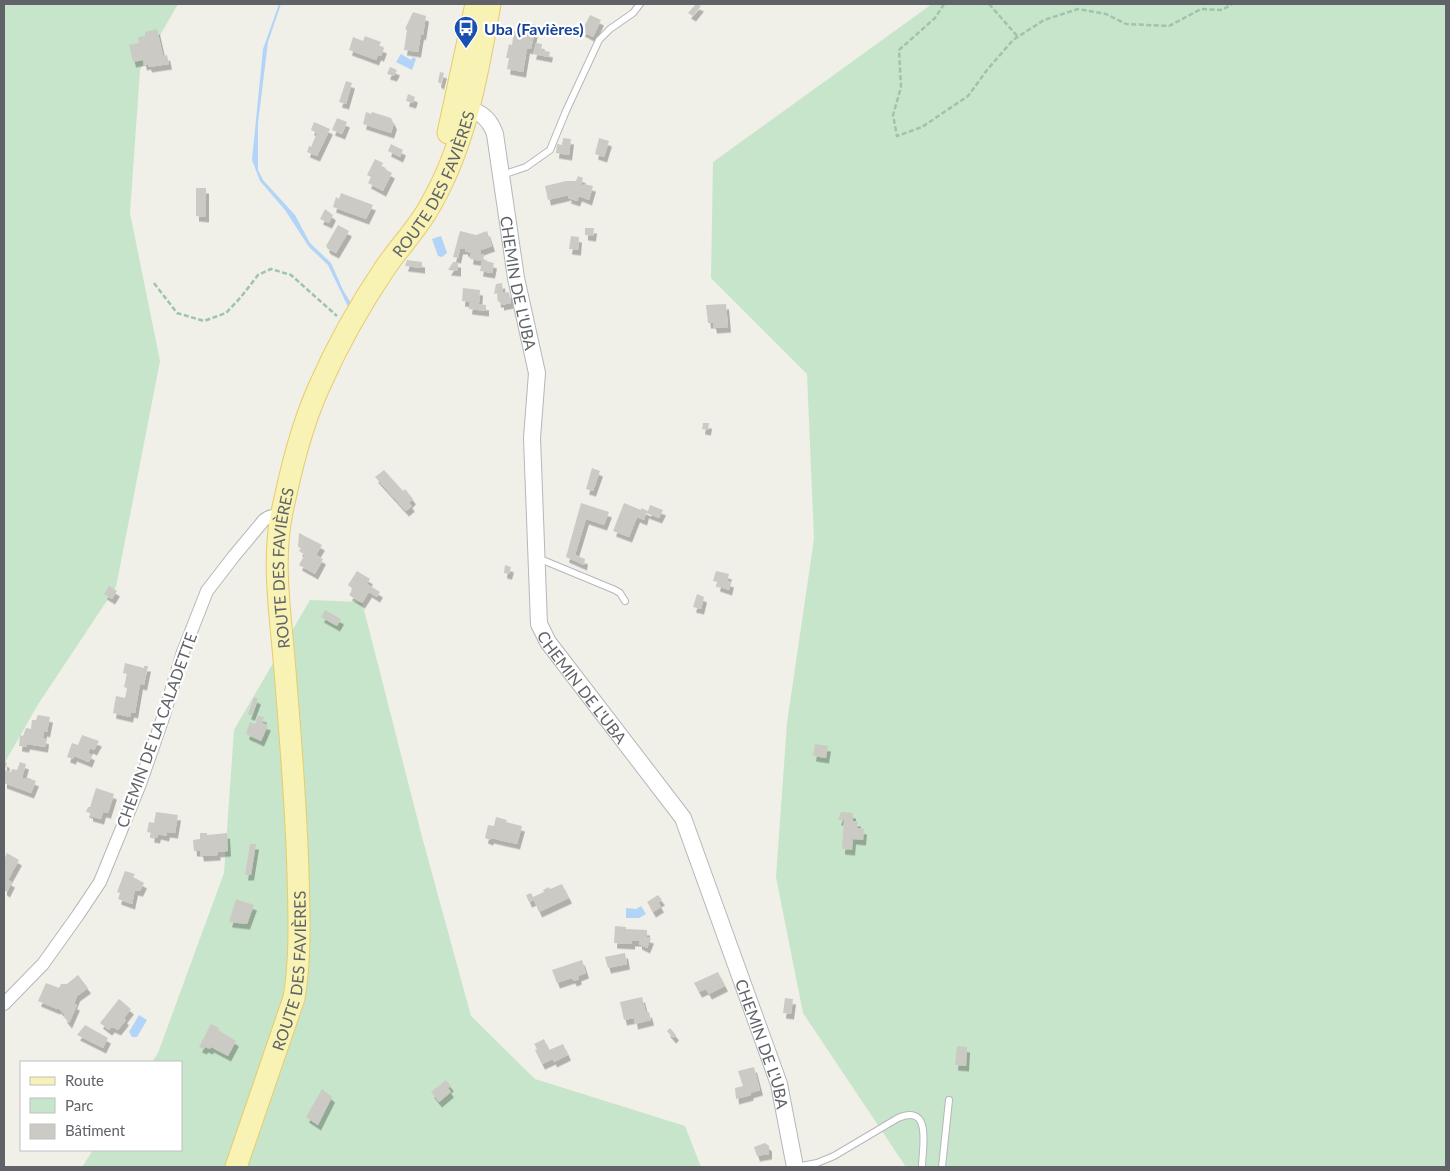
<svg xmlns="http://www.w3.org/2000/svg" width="1450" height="1171" font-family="Lato,sans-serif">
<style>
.green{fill:#c7e5ca}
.water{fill:#b1d4f8}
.building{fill:#cccac5;filter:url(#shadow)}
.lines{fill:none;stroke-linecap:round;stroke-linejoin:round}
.service-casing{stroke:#b5b7bb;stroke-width:8}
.minor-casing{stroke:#b5b7bb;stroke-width:14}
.tertiary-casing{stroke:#b5b7bb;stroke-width:18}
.primary-casing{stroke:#e6cc6c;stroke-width:23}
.path{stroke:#a0c3ad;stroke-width:2.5;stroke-dasharray:5 2.5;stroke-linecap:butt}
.service{stroke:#fff;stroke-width:6}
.minor{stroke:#fff;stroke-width:12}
.tertiary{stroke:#fff;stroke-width:16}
.primary{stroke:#f8f2b5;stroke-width:21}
.labels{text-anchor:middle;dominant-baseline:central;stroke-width:4.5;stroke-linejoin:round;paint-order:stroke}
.transit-label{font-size:16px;font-weight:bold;fill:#164399;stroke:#fff;text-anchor:start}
.street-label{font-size:16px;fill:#5f6267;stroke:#fff}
</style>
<defs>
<filter id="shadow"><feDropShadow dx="3" dy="5.5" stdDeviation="0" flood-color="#0004"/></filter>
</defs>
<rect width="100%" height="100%" fill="#f0efe8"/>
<!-- green -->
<path class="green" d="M4,4h174l-38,66 -10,143 30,148 -44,226 -79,119 -33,58z
M932,4h514v1163h-540l-103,-154 -27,-136 11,-154 27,-184 -7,-165 -96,-96 2,-116z
M310,600l52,2 59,231 50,183 64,63 150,47 16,41h-619l11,-17h88v-88h-29l6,-9 66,-180 10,-143z"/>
<!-- water -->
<path class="water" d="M279,4h2l-13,38 -1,8 -9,73v47l5,10 32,35 15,28 21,20 12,27 12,20 -3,5 -24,-50 -19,-18 -24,-37 -25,-29 -8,-21 11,-111z
M401,54l10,6 2,-3 3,2 -4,11 -16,-8z
M441,236l6,17 -5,4 -4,-1 -6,-17z
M641,906l5,8 -7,4h-13v-10l10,1z
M139,1015l8,5 -10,17h-5l-3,-5z"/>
<!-- building -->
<path class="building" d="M696,4l5,2 -8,10 -5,-3z
M413,12l13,4 -3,19 -2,-1 -3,18 -14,-2 3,-20 -2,-1z
M590,15l11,5 -8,17 -11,-6z
M520,21l16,4 -5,24 -4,-1 -4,24 -16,-3 2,-11h-3l3,-14 3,1 2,-14 4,1z
M157,29l6,27 4,-1 2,9 -20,3 -1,-3 -4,1 -1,-5 -10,2 -4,-17 10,-2 -1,-6 7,-1v-4z
M365,36l16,6 -2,4 5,2 -3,8 -3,-1 -2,5 -27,-10 4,-13 10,4z
M536,43l6,1 -1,6 9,2 -1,5 -16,-3z
M390,67l7,3 -3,6 -7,-2z
M440,72l4,1 -3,11 -3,-2z
M346,81l6,2 -6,21 -7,-2z
M408,94l7,3 -2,6 -7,-2z
M366,112l5,2 1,-2 19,6 3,6 -3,9 -28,-9z
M337,118l10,4 -5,12 -10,-4z
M314,122l16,7 -13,27 -10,-4 2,-6 2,1 6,-14 -6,-3z
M563,138l8,1 -2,16 -13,-2 1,-9 5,1z
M599,138l10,3 -5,16 -9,-3z
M391,144l12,6 -3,7 -12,-6z
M375,159l8,4 -2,4 11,6 -9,18 -15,-8 3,-6 -4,-2z
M578,176l5,2 -2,7 2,1 1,-2 9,2 -4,14 -10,-4 -2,5 -9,-3 1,-3 -21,5 -3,-14 21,-5h10z
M196,188h10v29l-10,-1z
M341,193l32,12 -7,14 -33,-12 3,-10 3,2z
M325,209l8,6 -4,8 -9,-4z
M338,225l11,6 -13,22 -8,-4 -2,-3z
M585,228h9l-1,8 -8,-1z
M460,231l16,4 11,-4 5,15 -11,4 -1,4 4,1 -2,5 12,3 -2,10 -12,-2 2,-10 -12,-2 1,-6 -6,-2v-2h-5l-2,9 -5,-1z
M571,236l8,1 -1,13 -9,-1z
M407,260l15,2v6l-17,-2z
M453,262h5v9l-10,-1z
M502,283l1,10 6,-1 2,11 -10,2v-3h-3l-1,-9 -3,1 2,-10z
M463,288l17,2 -1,14 7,1v6l-17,-2 1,-7 -8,-1z
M726,304l2,23 -14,1 -1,-5h-5l-2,-18z
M703,423h6l-1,7 -6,-1z
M592,468l8,3 -7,20 -7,-2z
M384,470l19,21 2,-2 8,10 -4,4 3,3 -6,5 -31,-34z
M581,503l28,9 -5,13 -18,-6 -11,36 10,4 -1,6 -18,-8z
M624,503l17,7v-2l7,3 2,-6 13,5 -4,8 -13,-5 -2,7 -7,-3 -8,20 -16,-6z
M299,533l23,12 -6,10 7,4 -8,15 -16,-9 6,-11 -6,-3 2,-3 -3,-1z
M505,565l6,2 -2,7 -5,-1z
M357,571l13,8 -3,5 13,8 -3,5 -8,-5 -7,11 -13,-8 4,-6 -5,-4z
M716,571l13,3 -2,7 4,1 -2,8 -12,-4 1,-4 -5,-1z
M109,586l8,5 -5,8 -8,-5z
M697,594l7,3 -3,12 -8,-2z
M325,610l16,9 -4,7 -16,-9z
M125,663l19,5v-2h4l-4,19 -4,-1 -5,29 -4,-1 -1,5 -17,-4 3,-17 9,2 2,-10 -3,-1 3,-13 -4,-1z
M254,697l4,2 -6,16 -4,-1z
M38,715l12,2 -3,15 -3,-1 -1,7 3,1 -1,8 -18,-3 -1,3 -7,-1 1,-11 3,1 3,-8 5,1 1,-9h4z
M258,716l6,1 -2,6 6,2 -7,16 -15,-7 4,-12 5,2z
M82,735l17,6 -5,9 -4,-2 -2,5 4,2 -3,7 -15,-6 -1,3 -6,-2 5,-14 6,2z
M815,744l13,2 -2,12 -13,-2z
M4,761l3,2 -2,7 6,2 1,-3 5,1 3,-8 6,2 -4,14 4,1v-2l10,4 -5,12 -27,-10z
M96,788l18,6 -6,19 -5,-1 -2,7 -11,-3v-3l-4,-1 2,-5h2z
M156,812l22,3 -3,18 -8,-1 -1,4 -8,-2 -1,4 -6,-1 1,-4 -5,-1 2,-10 5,1z
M841,812l12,1v8h5l-1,7 7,1 -1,11 -10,-1 -1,11 -10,-1 2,-29h-6z
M496,817l11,3 -1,2 16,4 -5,18 -26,-6 -1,2 -5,-2 3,-13 6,1z
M200,833h7v2l20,-2 1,18 -11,1 1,3 -17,1 -1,-5h-6l-1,-11 7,-1z
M250,844h6l-5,31h-6z
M7,853l12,7 -11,20 4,2 -5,10 -3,-2v-30z
M125,871l10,3 -2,3 11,6 -4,8 -5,-1 -3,14 -14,-5 2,-6 -3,-1z
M562,884l7,14 -30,14 -5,-12 -5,2 -3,-7 5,-2 2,4 11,-5 -1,-2 6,-3 1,2z
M658,895l4,5 -4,2 3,5 -8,5 -6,-10z
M236,899l18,6 -7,19 -18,-2z
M615,926l11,1v2l21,1v7l4,1 -4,10 -8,-4v-3h-7v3l-18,-1z
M625,953l2,11 -19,4 -3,-11z
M582,960l4,13 -8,3 1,3 -5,2 -2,-3 -15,5 -5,-13z
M718,972l7,14 -16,8 -3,-5 -7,3 -5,-9z
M78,975l10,13 -11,8 -3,8 3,1 -8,18 -5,-6 1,-2 -7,-7 -1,1 -19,-8 8,-18 13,5 2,-4h6z
M642,997l4,16 3,-1 2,8 -16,4 -1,-6 -10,2 -4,-18z
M785,998l8,1 -2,15 -8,-1z
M119,999l12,10 -7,9 2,2 -8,10 -6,-3 -3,3 -9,-7z
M211,1024l8,4 -1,2 18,11 -8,15 -17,-9 -1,2 -5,-2 -1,2 -5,-2z
M85,1025l23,13 -5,10 -26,-13z
M670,1028l6,7 -3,3 -6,-7z
M544,1039l5,11 14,-6 5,11 -14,7 -1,-3 -11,5 -7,-14 2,-1 -3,-5z
M957,1046l10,1 -1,19 -11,-1z
M754,1067l6,23 -10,3 1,2 -15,4 -1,-11 8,-2 -5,-15z
M446,1080l5,6 -3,2 3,4 -12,10 -8,-10z
M322,1089l10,8 -14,28 -12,-8z
M765,1143l4,3v8l-12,2 -3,-9z"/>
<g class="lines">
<defs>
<path id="service" d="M502,175l24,-8 24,-17 16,-39 33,-71 11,-11 23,-16 7,-9
M537,560l8,1 70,29 5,3 5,8
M796,1167l21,-4 17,-7 64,-38c35,-15 24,31 24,49
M942,1167l7,-67"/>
<path id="minor" d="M4,1004l39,-40 35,-49 22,-33 40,-98 24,-69 19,-63 24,-61 27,-35 30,-36c6,-5 10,-4 17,-3"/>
<g id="tertiary">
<path id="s1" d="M459,106c18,4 30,10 36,28l21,144 21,95 -5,65 7,186 9,18 135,176 96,266 16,83"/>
</g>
<g id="primary">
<path d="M448,133l28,-129"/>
<path id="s2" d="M236,1167l58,-169c7,-41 5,-83 4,-125 -2,-72 -8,-143 -14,-214 -4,-48 -12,-100 -2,-147 9,-42 19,-85 37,-125 18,-41 41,-82 66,-119 15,-22 34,-41 46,-64 35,-61 47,-132 59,-200"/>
</g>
</defs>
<!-- service casing -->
<use href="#service" class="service-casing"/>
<!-- minor casing -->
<use href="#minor" class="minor-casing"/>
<!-- tertiary casing -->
<use href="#tertiary" class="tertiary-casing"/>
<!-- primary casing -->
<use href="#primary" class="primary-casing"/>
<!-- path -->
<path class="path" d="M944,4l-9,14 -36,32 2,37 -8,28 4,21 25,-9 46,-31 19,-26 26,-30 31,-20 34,-11 28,5 20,10 43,2 32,-17 21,1 10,-6
M989,4l29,33
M154,283l23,30 27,8 22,-8 15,-16 17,-22 13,-6 20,6 46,41"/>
<!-- service -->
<use href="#service" class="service"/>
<!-- minor -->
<use href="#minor" class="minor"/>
<!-- tertiary -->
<use href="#tertiary" class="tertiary"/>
<!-- primary -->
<use href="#primary" class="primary"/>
</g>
<!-- icons -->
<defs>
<symbol id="bus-pin" viewBox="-11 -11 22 30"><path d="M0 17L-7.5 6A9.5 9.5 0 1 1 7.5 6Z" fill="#1a4fb4" stroke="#fff"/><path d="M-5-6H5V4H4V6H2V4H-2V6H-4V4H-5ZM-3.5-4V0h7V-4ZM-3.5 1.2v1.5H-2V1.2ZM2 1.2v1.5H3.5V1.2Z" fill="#fff"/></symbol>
</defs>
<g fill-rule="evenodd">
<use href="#bus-pin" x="452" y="14" width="28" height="38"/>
</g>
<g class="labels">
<!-- transit labels -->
<g class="transit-label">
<text x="484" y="28">Uba (Favières)</text>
</g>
<!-- street labels -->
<g class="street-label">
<text stroke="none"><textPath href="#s2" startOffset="1031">ROUTE DES FAVIÈRES</textPath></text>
<text stroke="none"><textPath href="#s1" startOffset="199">CHEMIN DE L'UBA</textPath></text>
<text stroke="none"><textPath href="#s2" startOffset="610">ROUTE DES FAVIÈRES</textPath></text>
<text stroke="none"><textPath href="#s1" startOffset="619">CHEMIN DE L'UBA</textPath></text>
<text transform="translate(156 730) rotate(-70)">CHEMIN DE LA CALADETTE</text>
<text stroke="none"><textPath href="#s2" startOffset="205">ROUTE DES FAVIÈRES</textPath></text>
<text stroke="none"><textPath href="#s1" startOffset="1024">CHEMIN DE L'UBA</textPath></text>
</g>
</g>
<!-- border -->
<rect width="1450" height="1171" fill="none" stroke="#5f6267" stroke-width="10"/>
<!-- legend -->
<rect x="20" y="1061" width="162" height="90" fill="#ffffff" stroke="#bfc0c2"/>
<rect x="30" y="1077" width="25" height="8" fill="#f8f2b5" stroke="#bfc0c2"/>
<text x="65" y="1086" font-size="15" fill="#5f6267">Route</text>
<rect x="30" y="1098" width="25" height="15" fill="#c7e5ca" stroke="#bfc0c2"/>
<text x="65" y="1111" font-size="15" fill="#5f6267">Parc</text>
<rect x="30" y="1124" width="25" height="15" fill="#cccac5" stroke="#bfc0c2"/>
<text x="65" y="1136" font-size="15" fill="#5f6267">Bâtiment</text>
</svg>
